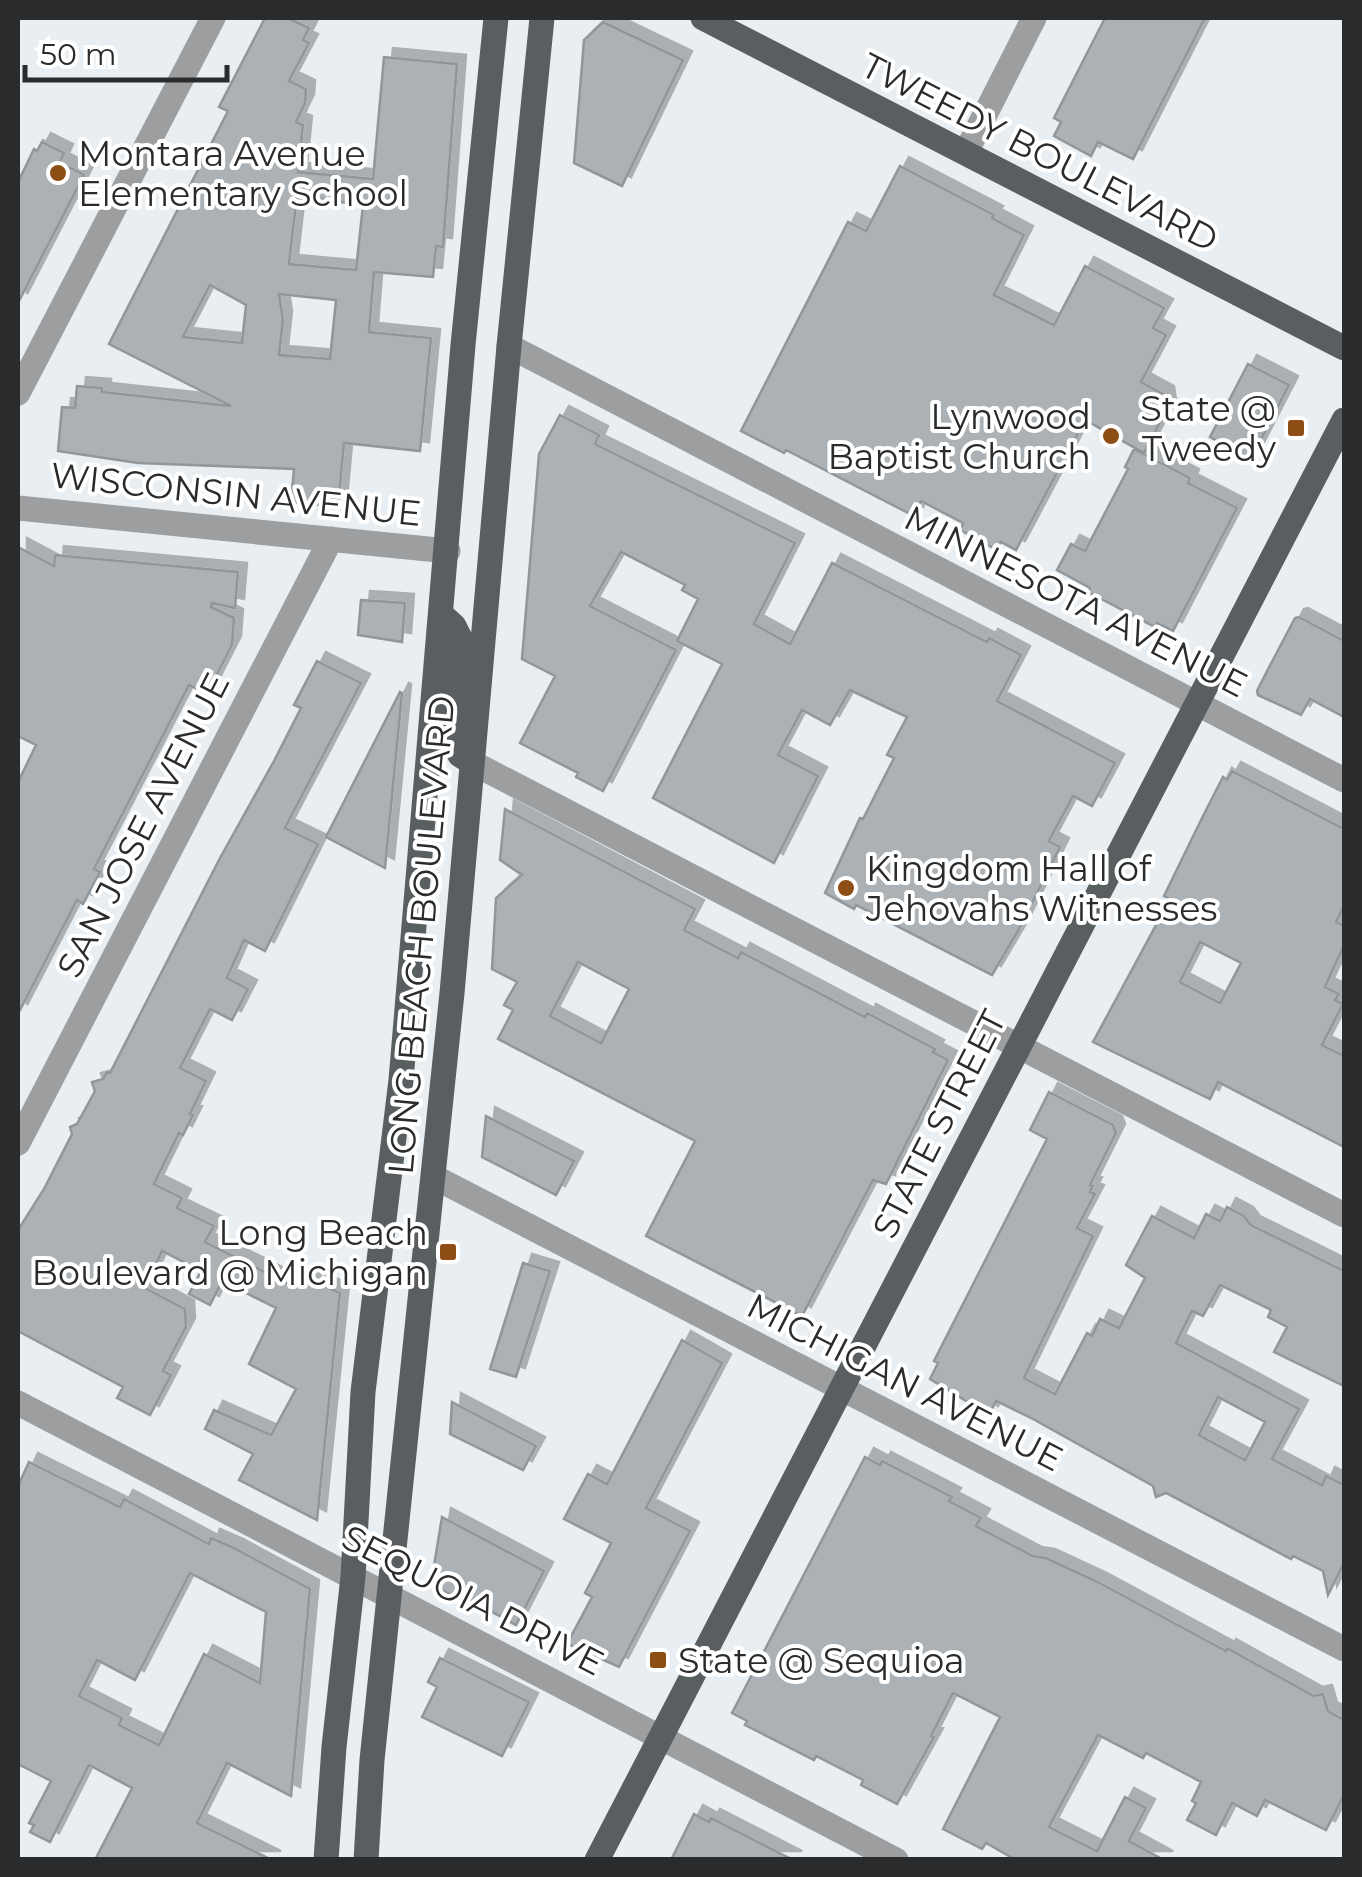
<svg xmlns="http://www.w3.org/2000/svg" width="1362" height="1877" font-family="Montserrat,sans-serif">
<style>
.building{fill:#abb1b5;stroke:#91969a;stroke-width:2.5;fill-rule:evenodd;filter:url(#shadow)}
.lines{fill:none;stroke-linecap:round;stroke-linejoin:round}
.minor{stroke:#9c9ea0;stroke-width:25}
.major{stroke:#595e60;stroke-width:25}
.poi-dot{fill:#8d4e13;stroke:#fff;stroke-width:4}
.labels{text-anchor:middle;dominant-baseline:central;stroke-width:8;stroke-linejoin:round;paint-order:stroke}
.street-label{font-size:35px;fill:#292b2c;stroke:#fff}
.poi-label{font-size:35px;fill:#292b2c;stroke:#fff;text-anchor:start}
</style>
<defs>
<filter id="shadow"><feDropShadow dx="9" dy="-9" stdDeviation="0" flood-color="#0004"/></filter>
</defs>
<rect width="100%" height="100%" fill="#e8eef2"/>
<!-- building -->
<path class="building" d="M265,18h23l21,10 -6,12 6,3 -20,38 17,8 -1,14 -9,19 7,3 -5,47 75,7 11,-122 73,7 -14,183 -7,-1 -3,31 -59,-5 -5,60 62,6 -11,113 -76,-8 -6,64 -47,-5 3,-33 -156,-6 -80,-12 4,-44 13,1 2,-22 25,2v4l129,14 -122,-62 119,-233 -9,-4zM297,196l66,9 -7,65 -67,-6zM210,285l36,20 -4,38 -59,-6zM279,294l57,6 -6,59 -51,-4 4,-35z
M1105,18h100l-72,141 -35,-17 -7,14 -37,-20 7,-14 -7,-4z
M603,22l80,38 -61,126 -48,-23 10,-123z
M42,142l22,11 -4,9 24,13 -66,128v-121l16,-33 3,2z
M900,166l94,49 -2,3 32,17 -30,60 60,30 31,-59 79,42 -11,20 13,7 -25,47 24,13 2,14 -23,44 -59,-33 -69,130 -15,-8 -4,8 -37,-20 3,-7 -42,-22 -7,15 -128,-66 -2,3 -43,-22 107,-209 18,9z
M1248,364l41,21 -38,74 -41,-22z
M560,415l39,20 -4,9 200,99 -41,81 36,20 42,-81 155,79 2,-4 32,17 -24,46 118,62 -23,43 -19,-10 -24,45 11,6 -42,84 -26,44 -136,-70 -2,4 -29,-16 35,-75 3,1 31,-61 -7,-3 20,-38 -57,-27 -20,35 -28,-15 -24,45 40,21 -44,87 -121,-65 69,-134 -45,-23 21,-42 -16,-9 3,-5 -64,-33 -31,54 86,44 -73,141 -27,-14 2,-4 -58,-30 35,-67 -33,-17 17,-205z
M1134,449l56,29 -2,5 49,25 -64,123 -16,-8 -2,4 -67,-35 2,-4 -33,-18 14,-26 14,7 43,-82 -3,-2z
M18,547l36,19 1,-11 183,17 -3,36 -23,-5 -1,4 23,11 -2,27 -25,49 -18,-9 -95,184 6,3 -17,32 -6,-4 -59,114v-232l18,-37 -18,-9z
M361,600l44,3 -3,39 -44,-7z
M1299,617l45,24v76l-34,-18 -9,16 -43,-20 -1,-4 8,-16 30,-57z
M317,661l44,22 -76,145 33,16 -53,107 -21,-11 -17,38 21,11 -16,31 -22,-11 -30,59 26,13 -16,33 3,1 -10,20 -4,-2 -25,51 28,14 -5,10 37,18 -9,16 90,45 6,-10h4l35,16 -23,227 -78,-40 14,-26 -48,-25 9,-19 57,25 25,-46 -47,-25 27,-56 -54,-27 -12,24 -21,-11 12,-23 -39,-20 -17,37 40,21 1,18 -23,44 8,4 -21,40 -33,-17 6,-11 -105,-56v-101l26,-41 28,-55 -2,-7 7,-3 18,-33 -3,-9 11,-3 4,-7 3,1 110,-215 54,-97 27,-53 -7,-3z
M400,692l2,1 -17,175 -59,-31z
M1232,771l112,58v77l-8,16 8,4v19l-19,42 14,7 -4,6 8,4 -21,41 22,11v91l-126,-65 -8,17 -117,-57 77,-143 -6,-3 38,-78 21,-41 4,3zM1200,942l41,21 -21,40 -40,-21z
M505,809l190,100 -11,21 54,28 3,-6 124,65 2,-4 68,36 -2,3 15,8 -62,124 -13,-4 -71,136 -156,-80 49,-95 -197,-102 15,-29 -9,-5 13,-23 -25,-13 4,-71 26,-23 -22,-15zM578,962l51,27 -28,54 -51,-27z
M1049,1092l64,33 3,8 -26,52 3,1 -3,6 5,2 -18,34 16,8 -69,142 31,16 32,-61 5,3 8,-17 19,9 26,-50 -19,-13 26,-49 42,22 12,-24 14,7 7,-14 17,9 7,9 93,46v115l-70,-34 13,-25 -19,-10 3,-7 -51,-25 -17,31 -11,-5 -16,32 123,66 -27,50 50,26 4,-9 18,9v78l-16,32 -5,-24 -30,-15 -2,3 -125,-66 -10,4 -3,-11 -120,-67 -37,-18 -7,14 -59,-36 8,-16 -4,-2 113,-222 -17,-9zM1218,1397l47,25 -20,38 -46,-25z
M486,1116l88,45 -18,34 -74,-38z
M523,1263l27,8 -34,106 -26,-8z
M682,1340l40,23 -76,145 44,23 -71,136 -52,-23 25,-47 -7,-4 26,-50 -47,-24 24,-45 19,10z
M452,1402l84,44 -13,24 -73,-36z
M865,1457l15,8 2,-4 70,36 -3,4 32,17 -5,8 57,30 13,2 52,24 128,69 1,-3 87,48 9,-2 5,17 16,9v75l-18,35 -61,-30 -8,16 -25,-13 -16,32 -29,-15 9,-17 -4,-2 9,-19 -55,-29 -3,5 -45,-23 -49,92 48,24 28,-54 21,11 -17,33 35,19h-148l-30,-17 -4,6 -39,-20 57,-112 -47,-24 -22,43 3,1 -37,67 -36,-19 2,-5 -47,-24 -2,4 -69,-35 2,-4 -15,-8z
M29,1462l91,45 4,-8 85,45 2,-6 23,10 76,41 -19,207 -64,-33 -30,60 75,37h-177l37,-72 -43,-23 -39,77 -20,-10 4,-7 -5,-2 22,-42 -33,-17v-278zM190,1573l76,39 -6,71 -56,-29 -45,91 -40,-20 3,-7 -43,-22 18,-36 38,20z
M442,1517l102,54 -28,54 -55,-30 -2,4 -28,-15z
M440,1658l89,44 -27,54 -80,-39 15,-30 -9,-5z
M694,1814l15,8 2,-4 82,42h-122z"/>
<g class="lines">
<!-- minor -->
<path class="minor" d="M966,152l68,-134
M509,346l835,434
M18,393l195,-375
M18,508l430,43
M471,762l873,453
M18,1143l313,-604
M434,1177l910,472
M18,1403l878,457"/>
<!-- major -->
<path class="major" d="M703,18l641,330
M443,616l11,10 6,12 -8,102 8,15 11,7
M326,1860l8,-113 19,-170 10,-185 38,-312 62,-735 33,-327
M366,1860l6,-100 80,-767 57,-647 33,-328
M597,1860l747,-1440"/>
</g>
<!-- markers -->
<g class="poi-dot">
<circle cx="58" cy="173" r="10"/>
<rect x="1286" y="418" width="20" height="20" rx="5"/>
<circle cx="1111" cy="436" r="10"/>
<circle cx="846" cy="888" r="10"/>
<rect x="438" y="1242" width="20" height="20" rx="5"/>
<rect x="648" y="1650" width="20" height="20" rx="5"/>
</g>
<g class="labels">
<!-- street labels -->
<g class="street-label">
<text transform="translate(1040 152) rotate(27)">TWEEDY BOULEVARD</text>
<text transform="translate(236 494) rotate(6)">WISCONSIN AVENUE</text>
<text transform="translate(1076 601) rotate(27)">MINNESOTA AVENUE</text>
<text transform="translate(143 825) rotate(-63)">SAN JOSE AVENUE</text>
<text transform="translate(421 935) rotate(-85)">LONG BEACH BOULEVARD</text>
<text transform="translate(939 1124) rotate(-63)">STATE STREET</text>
<text transform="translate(905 1382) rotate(27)">MICHIGAN AVENUE</text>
<text transform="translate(473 1600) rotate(27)">SEQUOIA DRIVE</text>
</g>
<!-- poi labels -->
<g class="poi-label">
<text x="78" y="153">Montara Avenue<tspan x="78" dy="40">Elementary School</tspan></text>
<text x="1276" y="408" text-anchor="end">State @<tspan x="1276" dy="40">Tweedy</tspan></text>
<text x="1091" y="416" text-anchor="end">Lynwood<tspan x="1091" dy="40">Baptist Church</tspan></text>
<text x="866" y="868">Kingdom Hall of<tspan x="866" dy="40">Jehovahs Witnesses</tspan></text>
<text x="428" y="1232" text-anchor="end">Long Beach<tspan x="428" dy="40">Boulevard @ Michigan</tspan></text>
<text x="678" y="1660">State @ Sequioa</text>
</g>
</g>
<!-- border -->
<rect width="1362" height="1877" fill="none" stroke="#292b2c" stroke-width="40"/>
<!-- scale -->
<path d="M25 65v15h202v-15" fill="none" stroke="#292b2c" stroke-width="5"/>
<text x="40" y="65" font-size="30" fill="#292b2c" stroke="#ffffff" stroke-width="8" paint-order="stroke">50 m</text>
</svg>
